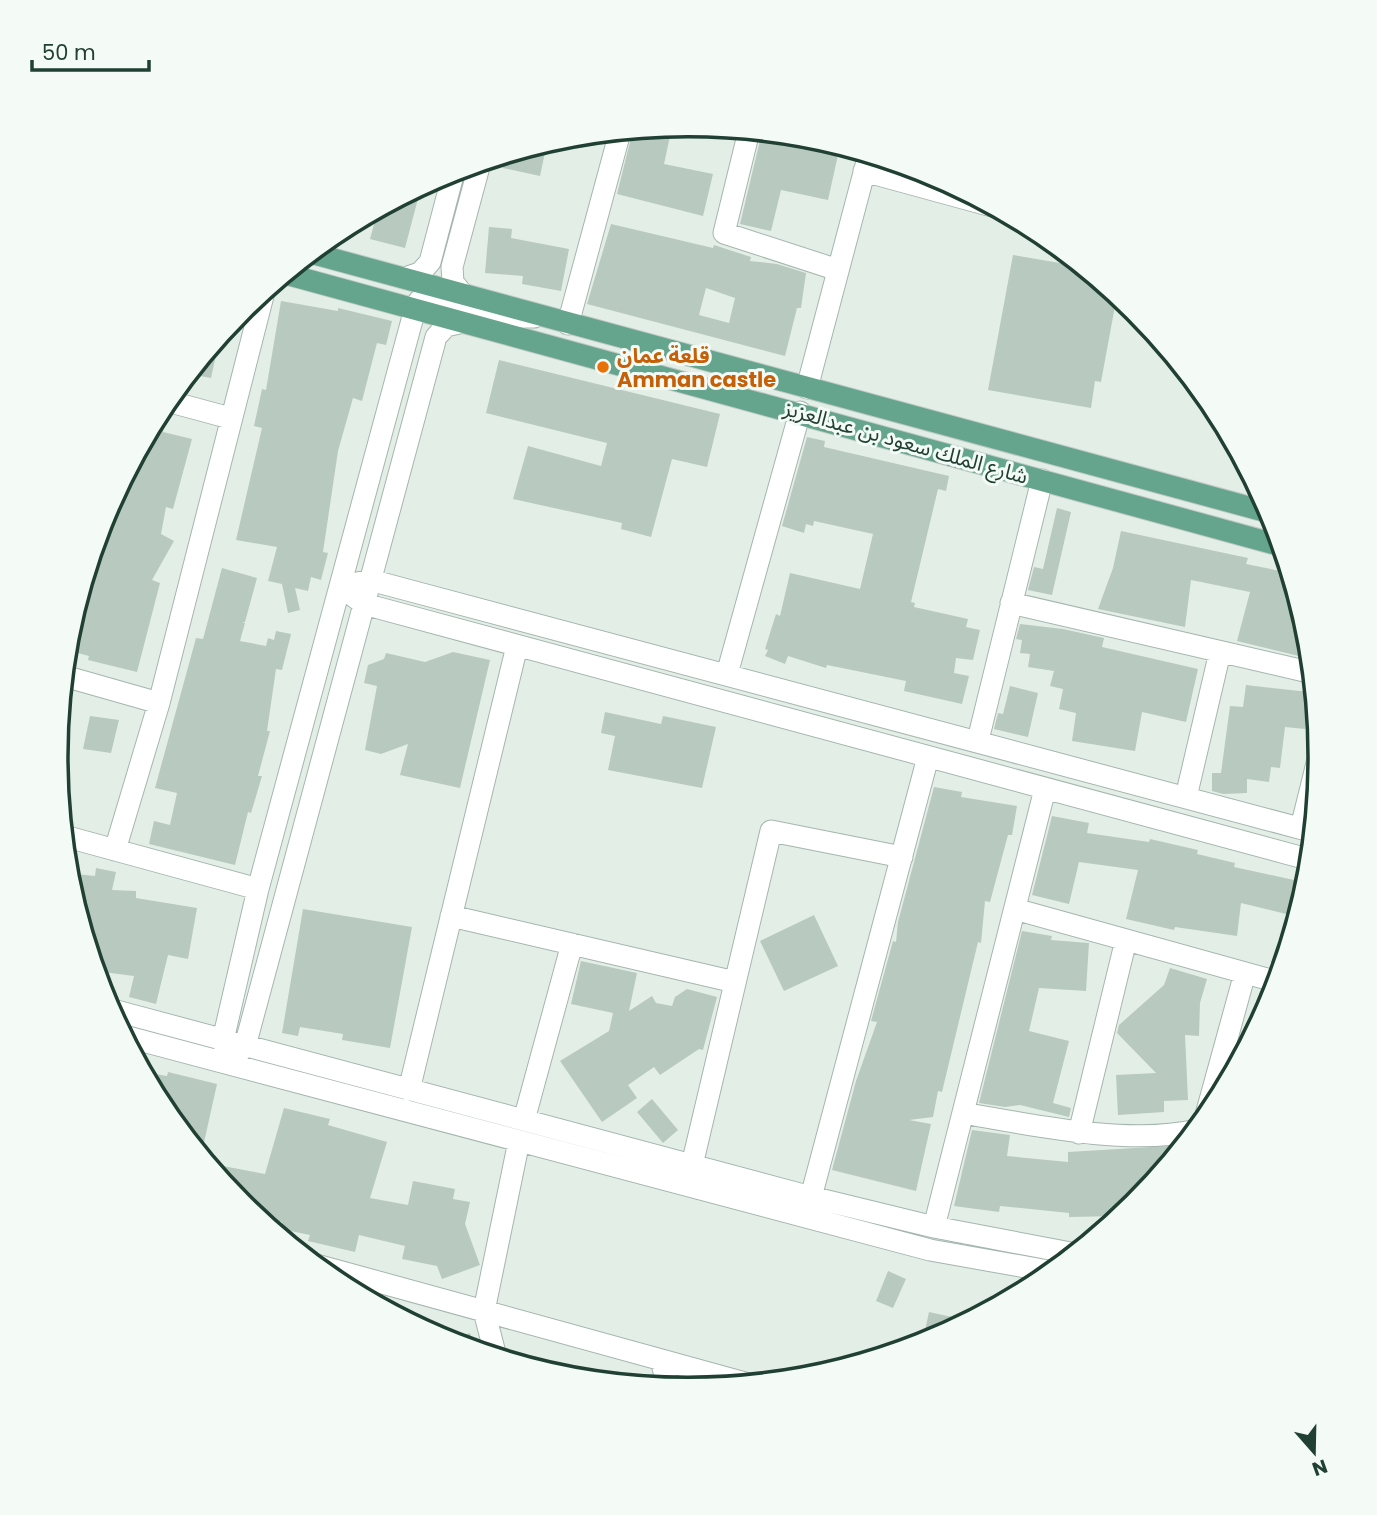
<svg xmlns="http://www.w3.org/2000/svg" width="1377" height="1515" font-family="Poppins,'Noto Sans Arabic',sans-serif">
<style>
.building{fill:#b8c9c0;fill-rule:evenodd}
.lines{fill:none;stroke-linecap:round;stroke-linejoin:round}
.minor-casing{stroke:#a5b6ae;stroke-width:23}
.major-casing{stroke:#c1cac6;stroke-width:23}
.minor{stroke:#fff;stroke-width:21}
.major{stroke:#65a58d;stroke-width:21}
.food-dot{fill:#e8710a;stroke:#f4faf6;stroke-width:2.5}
.labels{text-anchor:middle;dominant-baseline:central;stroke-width:6;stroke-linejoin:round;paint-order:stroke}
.food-label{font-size:21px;font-weight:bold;fill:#c56008;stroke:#f4faf6;text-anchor:start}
.street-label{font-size:21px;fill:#214034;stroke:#f4faf6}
.rim{fill:none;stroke:#214034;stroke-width:3.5}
</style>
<rect width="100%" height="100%" fill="#e3eee7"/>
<!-- building -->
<path class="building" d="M672,127l-8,37 49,10 -10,42 -86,-22 16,-64z
M762,132l50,5 28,9 -12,54 -47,-10 -10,41 -31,-7z
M547,143l-7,33 -37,-8 3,-13z
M421,187l-16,61 -35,-9 8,-29z
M611,224l102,24 1,-3 37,12 -1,4 27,3 29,9 -5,35h-4l-12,48 -198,-52zM706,288l29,10 -6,25 -30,-8z
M489,227l23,2 -1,9 58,11 -8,42 -39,-7 1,-8 -38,-3z
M1013,255l70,12 34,28 -16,87 -6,-1 -4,27 -103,-18z
M281,301l57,10v-3l54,13 -6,24 -9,-2 -15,58 -9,-3 -15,53 -15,101 5,1 -7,27 -10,-3 -3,14 -13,-3 5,22 -12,3 -6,-29 -14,-3 9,-34 -41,-7 26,-112 -8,-2 8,-37 4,1z
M220,337l-9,41 -22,-4z
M499,360l221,54 -13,53 -35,-8 -21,78 -30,-8 1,-6 -109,-24 15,-53 73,20 6,-23 -121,-30z
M160,412l7,3 -4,17 29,7 -19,70 -7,-2 -5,27 13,7 -22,39 8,3 -23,89 -49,-12 1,-4 -22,-6 1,-16 36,-119z
M807,437l18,4 -1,6 125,29 -3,15 -8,-2 -27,113 4,1 -1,4 54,12 -2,8 14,3 -7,30 -17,-2 -2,15 15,3 -7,28 -58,-13 2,-10 -79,-16 -1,3 -38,-12 -3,8 -20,-8 3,-6 -3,-1 11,-35 4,2 10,-43 70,16 13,-55 -59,-13 -1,5 -7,-2 -2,9 -22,-7z
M1057,508l14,4 -19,83 -24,-5 6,-23 9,2z
M1121,531l127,27 -2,6 44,9 19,61 2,25 -74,-18 13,-49 -59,-12 -6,47 -87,-18 15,-41z
M222,568l35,10 -12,44h-3l3,1 -5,18 26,5 2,-8 6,2 2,-9 15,3 -9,36 -6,-1 -9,62h3l-12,45h4l-11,37 -3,-1 -13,53 -86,-21 5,-23 16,4 7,-32 -22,-5 41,-150 7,1z
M1020,624l43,5 41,9 -2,9 96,22 -12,53 -44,-10 -7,39 -63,-10 4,-28 -17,-4 4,-20 -13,-3 4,-15 -26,-4 2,-13 -10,-1 2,-13 -6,-1z
M453,652l37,8 -30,128 -60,-13 8,-31 -27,10 -16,-4 12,-64 -13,-3 4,-18 16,-6 2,-6 39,9z
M1246,685l63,7 -4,37 -20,-2 -5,41 -9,-1 -2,15 -22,-3v14l-24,1 -11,-3v-18h9l9,-67 13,1z
M1010,686l28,7 -10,44 -34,-8 4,-16 5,1z
M605,712l56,12 2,-8 53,11 -14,61 -94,-18 7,-34 -14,-3z
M90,716l29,4 -8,33 -28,-4z
M934,787l28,5 -1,5 56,9 -5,29h-4l-18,67 -5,-1 -4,42 -3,-1 -36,150 -4,-1 -5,26 -24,3 22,4 -15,67 -84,-21 24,-89 21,-59 -6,-1 22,-80 3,1 2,-20z
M1052,816l37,7 -2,10 62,9 1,-3 48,11 -1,4 38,9 -1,4 74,16 -10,34 -57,-14 -4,33 -62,-9 -1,3 -48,-11 12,-49 -59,-8 -10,42 -37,-9z
M96,868l20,4 -4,18 24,1v7l61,10 -9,51 -20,-4 -12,49 -27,-7 5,-21 -39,-5 -11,-38 2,-16h-7l-12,-44 28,3z
M303,909l109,18 -22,121 -48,-8 1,-6 -43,-7 -2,9 -16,-3z
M814,915l24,51 -54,25 -24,-50z
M1022,931l30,5 -1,4 38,3 -3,48 -47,-3 -10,43 40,10 -16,62 18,5 -2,9 -49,-12 -15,2 -26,-4z
M581,961l56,12 -8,38 23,-15 4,7 16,3 3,-9 12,-8 30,8 -14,53 -4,-1 -39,26 -6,-8 -26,18 9,13 -35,24 -42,-61 49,-30 4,-18 -42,-9z
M1170,968l37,11 -7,24 -1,33 -14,-1 3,65 -24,1v11l-46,3 -2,-40 40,-2 -39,-40 2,-8 45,-40z
M143,1072l24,4 1,-4 49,12 -16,72 -39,-47 1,-13 -8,-1z
M652,1099l26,31 -15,13 -26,-31z
M284,1108l46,11 -2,6 59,17 -17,56 38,7 5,-24 42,8 -2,10 17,3 -5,22 15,41 -38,14 -5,-13 -35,-7 3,-13 -46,-11 -4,17 -47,-11 2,-6 -29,-6 1,-7 -15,-4 1,-7 -25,-5 -36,-43 58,11z
M972,1130l38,5 -3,21 61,6v-10l117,-7 -50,60 -13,11 -53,1v-4l-69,-7 -1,6 -45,-6z
M888,1271l18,8 -13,29 -17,-7z
M929,1312l23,5 -4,16 -10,5 -14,-3z
M470,1333l6,18 -31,-10z"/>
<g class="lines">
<defs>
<path id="minor" d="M749,131l-25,102 114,37
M864,171l128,35
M405,278l15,-5 10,-11 24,-91
M463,295l-10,-13 -1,-15 28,-104
M568,324l52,-192
M807,388l62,-234
M167,401l63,17
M341,587l23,17 947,256
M341,587l29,-7 944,252
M1011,603l302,70
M727,674l73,-262
M64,676l95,27
M978,740l64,-260
M1186,797l34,-145
M1301,828l19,-77
M64,836l194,53
M115,850l44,-147 105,-411
M1015,909l263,73
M451,916l284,66
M109,1009l702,188 123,30 142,27
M124,1036l806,214 124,22
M226,1052l-3,-12 35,-151 157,-580 4,-8 9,-3 72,19h34
M235,1057l10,-11 191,-709 10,-11 17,-4
M409,1090l108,-444
M963,1113c69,12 166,33 234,17
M524,1120l48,-176
M1204,1122l41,-149
M1079,1133l47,-193
M692,1165l79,-334 131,26
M811,1197l117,-440
M934,1227l111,-438
M313,1264l436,120
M496,1357l-12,-46 35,-170
M661,1360l7,28"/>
<path id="major" d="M311,253l960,260
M286,274l996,272"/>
</defs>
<!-- minor casing -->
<use href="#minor" class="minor-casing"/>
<!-- major casing -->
<use href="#major" class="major-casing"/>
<!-- minor -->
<use href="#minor" class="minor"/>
<!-- major -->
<use href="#major" class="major"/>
</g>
<!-- markers -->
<circle class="food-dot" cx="603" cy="367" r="7"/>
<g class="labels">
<!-- food labels -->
<g class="food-label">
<text x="617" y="355">قلعة عمان<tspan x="617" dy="24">Amman castle</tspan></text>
</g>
<!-- street labels -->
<g class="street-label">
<text transform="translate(906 442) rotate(16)">شارع الملك سعود بن عبدالعزيز</text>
</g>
</g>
<!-- crop -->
<path d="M0 0H1377V1515H0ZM68 757a620 620 0 1 1 1240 0a620 620 0 1 1-1240 0Z" fill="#f4faf6" fill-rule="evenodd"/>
<path class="rim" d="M68 757a620 620 0 1 1 1240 0a620 620 0 1 1-1240 0Z"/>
<!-- north arrow -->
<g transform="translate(1314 1452) rotate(160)" stroke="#f4faf6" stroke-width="5" paint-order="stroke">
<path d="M0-5L12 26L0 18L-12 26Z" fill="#214034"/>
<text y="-10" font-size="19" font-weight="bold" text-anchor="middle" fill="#214034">N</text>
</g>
<!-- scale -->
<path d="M32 60v10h117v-10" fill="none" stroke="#214034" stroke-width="3.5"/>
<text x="42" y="60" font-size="21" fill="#214034" stroke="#f4faf6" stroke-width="5" paint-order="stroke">50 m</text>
</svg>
